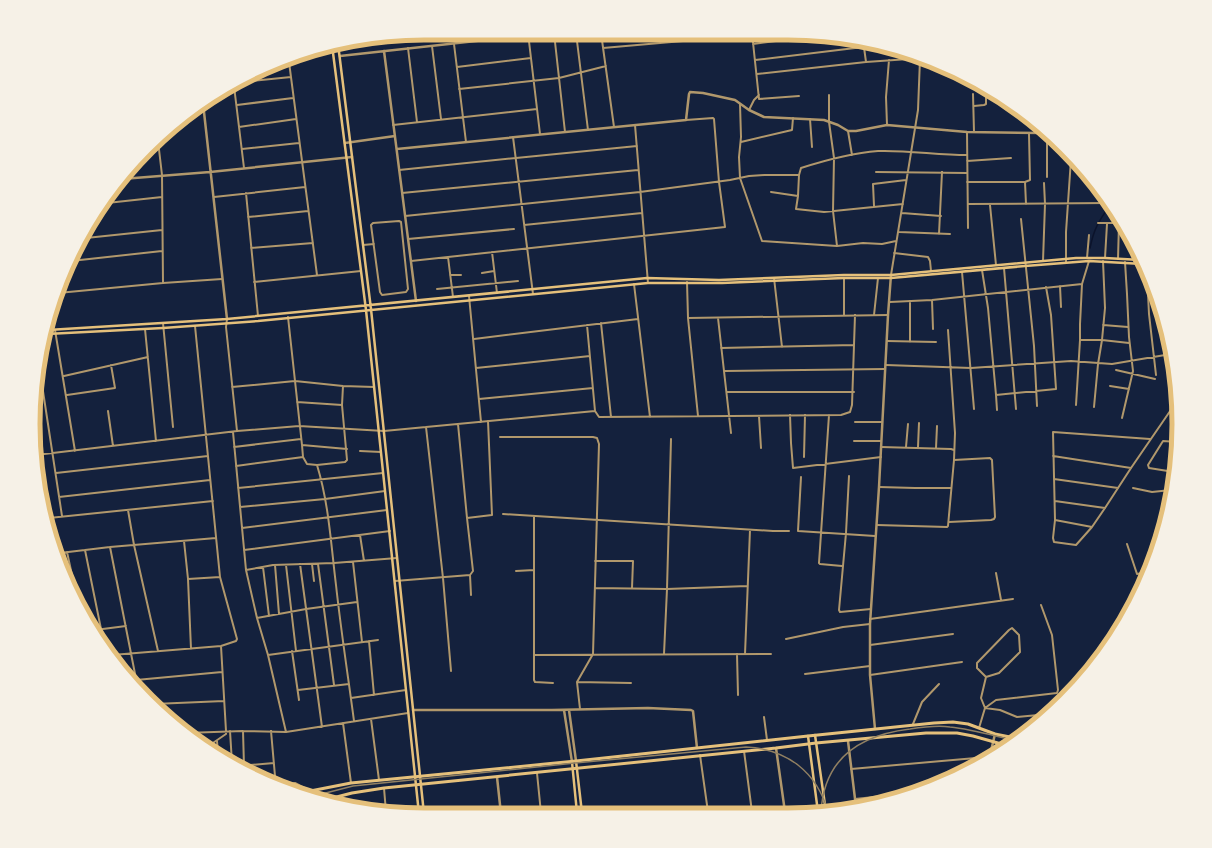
<svg xmlns="http://www.w3.org/2000/svg" width="1212" height="848" font-family="Lato,sans-serif">
<style>
.lines{fill:none;stroke-linecap:round;stroke-linejoin:round}
.stream{stroke:#0b132b;stroke-width:1.5}
.minor{stroke:#b1986c;stroke-width:2}
.tertiary{stroke:#b1986c;stroke-width:2.5}
.secondary{stroke:#e5c07b;stroke-width:2.5}
.primary{stroke:#e5c07b;stroke-width:3}
.rail{stroke:#918062;stroke-width:1.5}
.rim{fill:none;stroke:#e5c07b;stroke-width:5}
</style>
<rect width="100%" height="100%" fill="#14213d"/>
<g class="lines">
<!-- stream -->
<path class="stream" d="M1090,248c4,-20 9,-27 20,-43"/>
<!-- minor -->
<path class="minor" d="M528,33l12,101
M554,33l11,99
M576,33l12,97
M601,33l13,94
M752,33l7,66 40,-3
M863,40l3,22
M454,44l12,98
M753,44l63,-8
M432,46l9,73
M408,48l9,74
M603,48l80,-7 66,-8
M309,53l24,-3
M755,60l125,-15
M289,62l28,213
M457,67l74,-9
M757,74l109,-12 57,-4
M243,82l48,-5
M234,86l10,82
M459,89l100,-11 47,-12
M973,94l1,38
M829,95v27l5,36 -1,53 4,35
M740,104l1,33 -2,20 1,21 22,63 75,5 26,-3 19,1 14,-3
M237,105l56,-7
M974,106l10,-1 2,-1v-16
M749,110l5,-10 5,-5
M810,119l2,28
M393,125l144,-16
M635,125l13,158
M887,125l-1,-28 3,-37
M239,127l57,-8
M1036,128v5
M848,131l4,24
M967,132l1,96
M513,137l20,157
M158,141l4,34 1,108
M741,142l51,-12 1,-12
M242,149l57,-6
M967,161l44,-3
M399,170l117,-12 121,-12
M876,172l91,1
M1047,177v-39
M967,182h58
M771,192l27,4
M246,193l12,123
M402,193l236,-23
M214,197l91,-10
M107,203l55,-6
M903,204l-79,8 -28,-3 2,-13 1,-21 2,-7c25,-8 51,-15 77,-17 30,-1 59,4 89,4
M968,204l140,-1
M1026,204l-1,-22 5,-2 -1,-46
M990,205l6,60
M874,206l-1,-22 33,-4
M902,213l39,3
M405,216l235,-24 90,-12 19,-4 15,-1h35
M248,217l60,-6
M1021,219l13,127 3,60
M399,221l2,1 7,67 -2,3 -24,3 -2,-3 -9,-67 2,-2z
M1098,223h25
M524,225l118,-12
M899,232l51,2
M939,234l3,-62
M86,238l76,-8
M408,239l106,-10
M363,245l11,-1
M251,248l62,-5
M492,252l5,41
M894,253l34,4 2,4 1,10
M448,257l5,40
M1087,258l2,-23
M1105,258l2,-34
M1118,259l1,-36
M71,261l91,-10
M411,261l314,-34 -6,-45 -5,-63 -1,-1 -27,2
M1043,261l2,-57 -1,-21
M1066,262v-30l5,-73
M1004,268l12,141
M982,270l6,38 8,87 1,15
M962,272l12,137
M482,273l12,-2
M1147,274l2,40 7,61
M450,275h11
M891,275l27,-165 2,-51
M774,278l8,69
M254,282l107,-11
M687,282l1,36 10,98
M634,284l16,133
M1060,286l1,21
M437,289l81,-8
M58,293l105,-10 59,-4
M469,296l12,126
M932,300l1,29
M910,301v41
M890,302l42,-2 150,-16
M844,315v-37
M874,315l4,-37
M288,317l14,128 1,12 4,7 10,1 28,-3 2,-2 -5,-55 1,-19
M688,318l200,-3
M718,318l13,115
M227,319l-1,8 11,104
M163,323l10,104
M601,323l10,94
M587,325l8,86
M1103,325l25,2
M145,329l11,112
M55,330l20,121
M474,339l164,-20
M1080,340h22l27,3
M887,341l49,1
M721,348l133,-3
M39,365l23,151
M886,365l85,3 100,-7 41,3 59,-10
M476,368l114,-12
M1116,370l39,9
M725,371l160,-2
M64,376l84,-19
M1110,386l19,3
M232,387l63,-6 48,5 31,1
M727,392h127
M67,395l48,-7 -4,-23
M996,395l60,-6 -5,-74 -5,-28
M479,399l114,-11
M297,402l45,3
M1076,405l4,-65v-16l2,-40 7,-23
M1094,407l4,-43 4,-24 3,-32 -2,-47
M108,411l5,35
M1170,412l7,3
M790,415l1,28 2,25 88,-11
M829,415l-10,148 1,1 22,2
M759,416l2,32
M1122,418l11,-47 -4,-34 -2,-43 -2,-32
M855,422h27
M458,424l9,94 6,53 -3,4
M426,427l17,151 8,93
M233,432l13,138 11,48 11,37 18,77
M500,437h93l4,1 2,6 -6,210 -16,28 3,27
M1150,439l-97,-7 2,88 -2,18 1,4 22,3 16,-18 13,-19 26,-40 46,-67
M854,441h27
M302,445l45,4
M234,447l67,-8
M881,447l70,2 3,1
M906,447l2,-23
M918,447l1,-24
M936,448l1,-22
M360,451l21,1
M36,455l201,-24 62,-5 85,5 211,-20 4,6 242,-2 9,-3 2,-7 3,-90
M1053,456l78,12
M804,457l1,-42
M317,465c12,39 14,80 19,120 5,46 12,91 18,136
M236,466l67,-9
M1174,472l-25,-4 -1,-3 15,-24 15,1
M56,473l152,-17
M849,476l-3,57 -7,77 1,2 31,-3
M801,477l-3,54 77,5
M1054,479l64,9
M879,487l36,1h36
M238,488l145,-15
M1133,488l19,4 19,-2
M59,497l151,-17
M1055,501l50,7
M240,507l85,-8 60,-8
M128,510l6,35 24,106
M503,514l270,17h16
M534,516v164l1,2 18,1
M49,518l164,-17
M467,518l25,-3 -4,-94
M1055,520l37,7
M949,522l42,-2 3,-1 1,-2 -3,-57 -2,-2 -36,2
M877,525l70,2 1,-1 6,-66 1,-27 -7,-103
M242,528l145,-18
M360,535l4,26
M184,541l4,38 3,70
M1127,544l10,30 11,-2
M110,547l28,142
M85,550l16,79
M244,550l146,-19
M67,552l11,51
M60,553l50,-6 106,-9
M595,561h38l-1,27
M353,562l9,80
M300,564l22,163
M312,564l2,17
M318,564l16,121
M275,565l4,49
M286,565l10,86
M263,567l6,49
M246,570l27,-5 61,-2 63,-5
M516,571l18,-1
M996,573l5,27
M470,575l1,20
M188,579l32,-2
M395,581l75,-6
M1138,585l6,-1
M595,588l72,1 80,-3
M1133,600l4,-1
M257,618l49,-9 51,-7
M870,619l143,-20
M95,630l31,-4
M786,639l57,-12 27,-3
M369,641l5,54
M870,645l83,-11
M221,646l5,85
M292,651l7,49
M664,654l3,-65 4,-150
M737,654l1,41
M745,654l5,-124
M112,655l109,-9 15,-5 1,-2 -17,-62 -25,-251
M268,655l110,-15
M534,655l237,-1
M119,665l3,2 1,4
M805,674l65,-8
M870,675l92,-13
M1080,676v5
M986,677l13,-4 21,-21 -1,-17 -7,-7 -3,2 -32,33v5l9,9 -5,21 4,10 11,-8 61,-7 1,-3 -6,-55 -11,-30
M136,680l86,-8
M577,682l54,1
M298,690l51,-6
M351,698l55,-8
M154,704l70,-3
M764,717l3,23
M371,719l8,61
M343,723l8,60
M913,724l9,-22 17,-18
M979,728l6,-20 15,2 17,7 32,-3
M230,731l2,32
M243,731l1,35
M185,733l58,-2 43,1 122,-19
M217,741l1,13
M207,747l19,-13v-3
M744,751l8,61
M700,755l8,57
M238,766l36,-3
M851,769l136,-12
M537,773l4,40
M259,778l16,-2 -4,-45
M278,785l17,-2 15,8
M384,788l2,24
M855,799l38,-4"/>
<!-- tertiary -->
<path class="tertiary" d="M384,51l32,250
M340,56l208,-23
M203,103l24,216
M345,143l50,-7
M397,149l289,-29 3,-26 1,-2 13,1 32,7 14,10 15,7 60,3 14,5 10,6h8l31,-6 80,7 75,1
M122,179l88,-7 142,-15
M413,710h139l96,-2 43,2 2,1 4,37
M564,710l8,52
M569,710l7,51
M875,729l-5,-54v-51l9,-137 9,-172 3,-40
M848,741l8,66
M776,748l9,64
M990,755l5,-21
M497,777l4,37"/>
<!-- secondary -->
<path class="secondary" d="M338,44l33,265 53,505
M332,45l34,265 53,504
M48,330l179,-11 420,-41 72,2 125,-5h47l185,-17h29l36,2
M47,334l116,-6 95,-7 390,-38h74l122,-5h47l134,-12 64,-5 54,3
M815,735l11,77
M808,736l10,76
M576,761l6,52
M572,762l5,51"/>
<!-- primary -->
<path class="primary" d="M300,793l51,-10 225,-22 232,-25 126,-13 19,-1 15,2 27,10 20,4
M321,801l31,-8 32,-5 392,-40 40,-5 110,-10h31l16,3 32,9"/>
<!-- rail -->
<path class="rail" d="M310,797l43,-11 222,-23 171,-16c41,2 71,25 82,65
M821,812c3,-54 39,-77 89,-83 13,-2 26,-4 40,-2 21,2 41,8 62,13"/>
</g>
<!-- crop -->
<path d="M0 0H1212V848H0ZM424 40H788A384 384 0 0 1 1172 424V424A384 384 0 0 1 788 808H424A384 384 0 0 1 40 424V424A384 384 0 0 1 424 40Z" fill="#f6f1e7" fill-rule="evenodd"/>
<path class="rim" d="M424 40H788A384 384 0 0 1 1172 424V424A384 384 0 0 1 788 808H424A384 384 0 0 1 40 424V424A384 384 0 0 1 424 40Z"/>
</svg>
